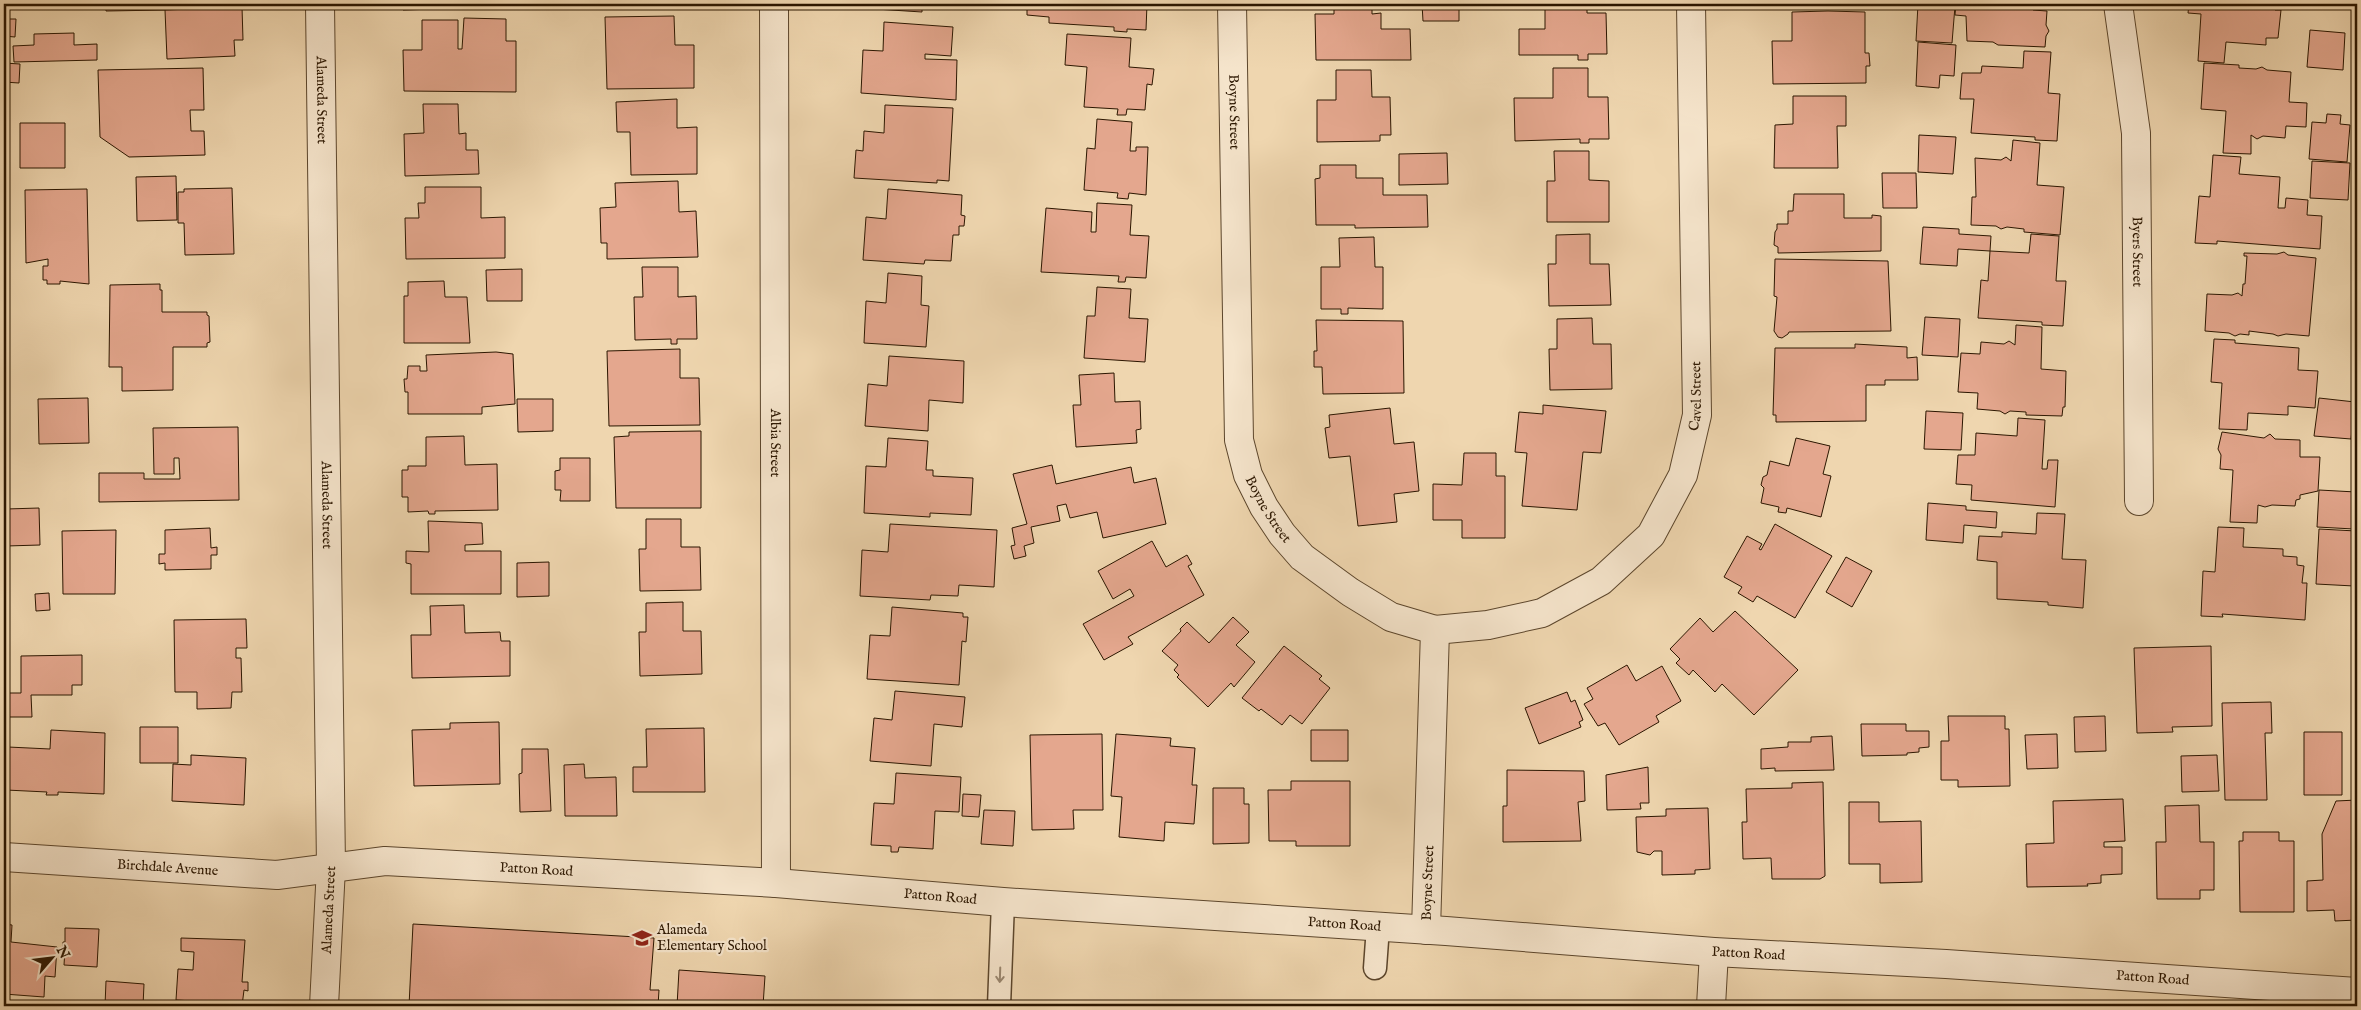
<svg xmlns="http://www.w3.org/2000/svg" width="2361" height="1010" font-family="'IM FELL English',serif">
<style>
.building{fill:#e4a78e;stroke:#2b1600}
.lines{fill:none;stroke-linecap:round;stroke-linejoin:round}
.service-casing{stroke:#5c462c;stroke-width:25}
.minor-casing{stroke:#5c462c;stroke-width:30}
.tertiary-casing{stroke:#5c462c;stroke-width:30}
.service{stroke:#f5e4cb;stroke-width:22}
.minor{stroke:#f5e4cb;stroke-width:28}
.tertiary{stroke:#f5e4cb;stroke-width:28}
.oneway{stroke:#9a8770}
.labels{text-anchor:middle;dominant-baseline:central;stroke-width:4.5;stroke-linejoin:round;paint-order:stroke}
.street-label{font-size:14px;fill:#2b1600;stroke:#f5e4cb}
.poi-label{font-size:14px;fill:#2b1600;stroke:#f5e4cb;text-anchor:start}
</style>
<rect width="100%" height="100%" fill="#efd6af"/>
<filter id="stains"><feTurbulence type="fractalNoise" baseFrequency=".004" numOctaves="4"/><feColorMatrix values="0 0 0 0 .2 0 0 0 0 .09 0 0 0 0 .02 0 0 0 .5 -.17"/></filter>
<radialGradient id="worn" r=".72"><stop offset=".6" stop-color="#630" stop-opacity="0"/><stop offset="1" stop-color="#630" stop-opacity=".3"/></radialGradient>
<!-- building -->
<path class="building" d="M106,4h59v6l-59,1z
M403,4h97v3l-97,3z
M632,4h61v1h-61z
M860,4h86v2l-24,-1v7l-62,-4z
M1027,4h120l-1,26 -19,-1v3l-13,-1v-4l-65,-4v-6l-22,-2z
M1334,4h38v10l9,-1v16h29l1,31h-95l-1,-46h19z
M1422,4h37v17h-36z
M1533,4h54v9h19l1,41h-19v6h-10v-5h-59v-26h26v-20h-12z
M1918,4l37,2 -3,37 -36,-2z
M1956,4h77v6l14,1 -1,14 3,6 -3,5 -1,11 -47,-2 -5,-3 -26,-1 -1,-25 -11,-1z
M2189,4h87l-1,6h6l-3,28h-12v7l-40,-3 -2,21 -26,-2 3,-47 -13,-1z
M2356,4h1v43h-3z
M242,7l1,33h-9l1,16 -68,3 -2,-49z
M1828,11l37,1v41h4l1,13h-4v17l-93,1 -1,-43h20v-29z
M674,16l1,29h19v43l-87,1 -2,-72z
M464,18l42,1v22h10v51l-112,-1 -1,-41h19v-30h36v29h4z
M4,19h12l-1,18 -11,-1z
M884,22l69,5 -2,29 -26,-2v5l32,1 -1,40 -95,-7 2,-43 20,1z
M2310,30l35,3 -2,37 -36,-3z
M74,33v12l23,-1v16l-83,2 -1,-16 21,-1v-11z
M1067,34l64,4 -2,29 25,2 -2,16 -5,-1 -2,26 -18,-1 -1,6h-9l1,-6 -34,-2 3,-40 -22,-2z
M1918,42l38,3 -2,31 -14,-1 -1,13 -23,-2z
M2024,51l27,1 -3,41 12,1 -3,47 -22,-1v-3l-64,-4 3,-34h-14l2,-26h19l1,-7 41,2z
M4,63l16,1 -1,19 -15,-1z
M2204,63l35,2v3l17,1 6,-2 5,3 24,2 -2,30 18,1 -1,24 -20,-1 -1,12 -22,-2 -6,3 -6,-4v19l-28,-1 3,-42 -25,-2z
M2354,63h3v37h-5z
M203,68l1,42h-14l1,21h13l1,24 -76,2 -29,-20 -2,-67z
M1553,68h35v29h20l1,42h-20v4h-9v-4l-65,2 -1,-43h39z
M1336,70h35l1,27h18l1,38h-11v6l-63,1v-42h19z
M1793,96h53v30h-9l1,42h-64l1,-43 18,-1z
M677,99v29l20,-1v47l-66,1 -1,-43h-13l-1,-30z
M423,104h35l1,30 7,-1v17h12l1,24 -74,2 -1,-42 20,-1z
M885,105l68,3 -4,73 -12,-1v3l-83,-5 2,-28 7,1 1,-20 20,2z
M2327,114l14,1 -1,9 10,1 -3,37 -38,-3 3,-37 14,1z
M1097,119l35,3 -2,29h6v-4h12l-2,48 -17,-2 -1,6 -11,-1 1,-5 -34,-3 3,-42 8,1z
M20,123h45v45h-45z
M1919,135l37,2 -3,37 -35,-2z
M2013,140l27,3 -3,42 27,2 -4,48 -36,-3v-3l-17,-2 -6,2 -5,-3 -25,-1 1,-28h4l-1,-39 26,2 5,-3 5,4z
M1554,151h35v29l20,1v41h-62v-41h8z
M1447,153l1,31 -49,1v-31z
M2213,155l28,2 -2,17 41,3 -2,31h7l1,-10 22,2 -1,15 15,1 -2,33 -103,-8v3l-22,-1 4,-47 11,1z
M2312,161l38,2 -2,37 -38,-2z
M1320,165h36v13h27v17h44l1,32 -73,1v-3h-39l-1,-46 5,-1z
M1882,173h34l1,35h-34z
M176,176l1,44 -40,1 -1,-44z
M678,181l1,31 17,-1 2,46 -91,2v-16h-6l-1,-35 16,-1 -1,-24z
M425,187h56v31l24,-1v41l-99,1 -1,-41h14l-1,-15h7z
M232,188l2,66 -49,1 -1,-32h-6v-31h6v-3z
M87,189l2,95 -29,-3v3h-13v-4h-4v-14h5v-7l-22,4 -1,-73z
M888,189l74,6 -1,20 4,1 -1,10h-5v9h-6l-2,26 -26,-1 -1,4 -61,-4 3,-43 20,2z
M1794,194h50v24h28v-3l9,1v35l-103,2v-6l-4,-2 1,-13 2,-3v-5h11v-13h5z
M1097,203l35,2 -2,30 19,1 -3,42 -20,-1 -1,5h-7l1,-6 -78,-4 5,-64 46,4 -1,20h5z
M1923,227l36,2v5l32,2 -1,15 -32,-2 -1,17 -37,-2z
M1590,234v30h19l2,41 -62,1 -1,-42h8v-29z
M2031,234l28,2 -3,45h10l-3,45 -21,-1v-3l-64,-4 3,-38 7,1 2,-30 39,2z
M1374,237l1,30h8v42l-35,-1v6h-7v-5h-20v-42h19l-1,-29z
M2284,252l4,3 28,3 -7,78 -23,-2 -8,2 -5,-2 -24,-3v4l-9,-1 -5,2 -6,-3 -24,-2 2,-37 25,1 6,-2 4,3 1,-12h2l2,-28h-3v-3l33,1z
M1775,259l113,2 3,70 -102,1 -1,2 -6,4 -4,-1 -4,-6 3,-34 -3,-1z
M642,267h36v30l18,-1 1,43h-20v5h-6v-5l-36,1 -1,-43h9z
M522,269v32h-35l-1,-31z
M888,273l34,3 -1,29 8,1 -3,41 -62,-4 2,-42 20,2z
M444,281l1,16h22l3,46h-66v-47h4v-14z
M160,284v6h2v22h45v3l2,1 1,26 -3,1v4h-34v43l-51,1v-24h-13l1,-82z
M1097,287l34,2 -2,29 19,1 -3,43 -61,-4 3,-42h8z
M1925,317l35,2 -2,38 -36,-2z
M1592,318l1,26h18l1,45 -62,1 -1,-41h8v-30z
M1316,320l87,1 1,72 -81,1 -1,-27h-8v-16h3z
M2016,325l26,2 -1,42 25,2 -1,36h-2l-1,9 -36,-1v-3l-16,-1 -5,3 -5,-3 -23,-2 1,-16 -20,-1 3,-39 19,1 1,-12 23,2 5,-3 6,4z
M2214,339l21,1v3l64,5 -1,22 20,1 -3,37 -27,-2v9l-40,-2 -1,17 -28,-1 3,-46 -11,-1z
M1855,344l52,3v11l10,-1 1,23h-33v5h-19v36l-90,1v-7h-3l2,-67h80z
M680,349v29h19l1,47 -91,1 -2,-75z
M496,352l17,2 2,50 -33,3v7h-74v-22h-3l-1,-13h3l1,-13h12v5h7l-1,-16z
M889,356l75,5 -1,42 -34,-3 -1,31 -63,-5 3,-42 19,2z
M1114,373l1,29 25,-1 1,28 -5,1 1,13 -61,4 -3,-42h8l-2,-30z
M88,398l1,45 -50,1 -1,-45z
M2319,398l36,4 -4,37 -37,-3z
M517,399h36v32l-35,1z
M1543,405l63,6 -5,42 -18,-1 -6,58 -55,-4 5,-53 -12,-1 4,-40 24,2z
M1390,408l4,36 20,-2 5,49 -25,3 3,28 -39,4 -8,-70 -21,2 -4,-30 5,-1 -1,-12z
M1926,411l37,2 -2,37 -37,-1z
M2018,418l27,2 -3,49h5l1,-9h10l-3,47 -84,-7 1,-15 -16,-1 2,-29h17l1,-22 41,3z
M238,427l1,73 -140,2v-29h45v6h36l-1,-21h-5v16h-20l-1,-46z
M701,431v77h-85l-2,-71 15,-1v-4z
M2222,432l42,6 6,-4 5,5 25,1v17h20l-2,34 -18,4v4l-4,1 -1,6 -23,-1 -7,2 -7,-2 -1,18 -27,-1 3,-52 -13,-1 1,-14 -3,-6z
M464,436l1,29 32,-1 1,46 -63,1v3h-6l-1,-3 -20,1v-15h-6v-27h6v-4h18v-29z
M888,438l40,3 -2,29h7v6l40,2 -2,37 -41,-2v4l-66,-4 2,-47 20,1z
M1796,438l34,8 -7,28 8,2 -10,41 -34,-9 -1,5 -8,-1 1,-5 -18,-4 3,-15 -3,-3 2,-8 4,-2 3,-14 19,5z
M1464,453h32v23h9v62h-43v-18h-29v-36l29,1z
M560,458h30v43h-30l1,-11h-6v-19l5,-1z
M1052,465l4,19 75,-17 3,16 22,-5 10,46 -63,14 -6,-26 -27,6 -4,-14 -9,2 3,15 -29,6 3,16 -10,3 2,10 -12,3 -3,-13 4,-1 -3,-17 15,-4 -14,-50z
M2319,490l37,2 -2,37 -37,-2z
M1928,503l38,3v4l31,2 -1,16 -32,-3 -1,18 -37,-3z
M39,508l1,37 -34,1v-37z
M2037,513l28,1 -3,45 24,1 -3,48 -35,-3v-3l-51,-3v-37l-20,-2 2,-24 23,1v-5l34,2z
M646,519h35v28h19l1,43 -61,1 -1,-42h7z
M428,521l54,2 1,21 -18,1v6h36v43h-90v-30l-5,-1v-12l23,1z
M890,524l107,6 -3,57 -35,-2 -1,11 -27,-1 -1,5 -70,-4 2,-46 26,2z
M1775,524l57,32 -37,62 -38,-22 -4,6 -15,-9 4,-6 -18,-10 23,-41 15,8 -3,5 2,1z
M2218,527l26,1 -1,19 40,2v7l14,1v8l7,1 -2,17h5l-2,37 -83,-6 1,3 -22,-1 2,-45 12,1z
M210,528l1,20 6,-1v8h-6v14l-46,1v-7l-6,1v-10h6v-24z
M2319,529l37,2 -2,55 -38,-2z
M116,530l-1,64h-52l-1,-63z
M1152,541l14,26 21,-12 5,9 -4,2 16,29 -76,42 5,7 -29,16 -21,-36 51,-28 -4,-7 -17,10 -15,-28z
M1846,557l26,14 -20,36 -26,-15z
M549,562v34l-32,1v-34z
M49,593l1,17 -14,1 -1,-17z
M683,602v29h18l1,43 -62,2 -1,-44h7v-29z
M464,605l1,28 35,-1 1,9h9v35l-98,2 -1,-43h20l-1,-29z
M892,607l71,6v4h5l-2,25 -4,-1 -3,44 -92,-6 3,-44 20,1z
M1735,611l63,59 -44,45 -32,-31 -7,8 -22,-22 -4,5 -13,-12 4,-4 -10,-10 30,-31 13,14z
M1233,617l16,15 -13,13 19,17 -21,25 -3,-4 -23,24 -31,-30 2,-2 -5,-5 4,-5 -16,-14 19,-20 -1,-2 7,-7 22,21z
M246,619l1,29h-11v10h5l1,34h-10l-1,16 -34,1v-17h-22l-1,-72z
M1284,646l38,30 -3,3 11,9 -28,36 -12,-9 -8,10 -21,-16 -2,2 -17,-13z
M2211,646l1,80 -40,1 1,5 -36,1 -3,-85z
M82,655v30h-10v10h-41l1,22h-28v-24h17v-37z
M1627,665l9,16 26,-15 19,35 -25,15 3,6 -40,23 -14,-22 -7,3 -14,-22 9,-5 -6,-11z
M895,691l70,6 -3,30 -28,-3 -3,42 -61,-5 4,-43 18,2z
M1567,692l4,10 4,-2 8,20 -4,2 2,5 -42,17 -14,-36z
M2271,702l1,31h-7l2,67h-42l-3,-97z
M1948,716h57v13h4l1,57 -52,1v-7h-17v-39h8z
M2105,716l1,35 -31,1 -1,-35z
M499,722l1,62 -86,2 -2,-56 38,-1v-6z
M1861,724h45v7h23v16l-10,1v4l-12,1v2l-45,1z
M140,727h38v36h-38z
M704,728l1,64h-72v-25h14l-1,-38z
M51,730l54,3 -1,61 -46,-2v3h-12l1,-3 -41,-2 2,-43 42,2z
M1311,730h37v31h-37z
M2304,732h38v63h-38z
M1102,734l1,76h-30l1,19 -42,1 -2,-95z
M1116,734l55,4 -1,8 25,2 -3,37h5l-3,39 -29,-2 -1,19 -45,-4 3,-40 -11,-1z
M2057,734l1,34 -31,1 -2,-34z
M1832,736l2,34 -59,1v-3l-14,1v-20l27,-2v-5h23v-5z
M522,749h26l3,62 -31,1 -1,-38 3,-1z
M191,755l55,3 -2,47 -72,-4 1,-37 18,1z
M2217,755l2,36 -37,1 -1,-36z
M584,764l1,14 31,-1 1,39h-52l-1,-51z
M1648,767l1,36h-9l1,6 -34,1 -1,-35z
M1507,770l77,1 1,30 -7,1 3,39 -78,1v-36h4z
M896,773l65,4 -2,35 -24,-1 -2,38 -34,-2 -1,5h-7v-6l-20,-1 3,-42 20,1z
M1291,781h59v65h-54v-5h-27l-1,-51h23z
M1823,782l2,94 -5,3h-48l-1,-21 -28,1 -1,-37h5l-1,-33 46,-1v-5z
M1213,788h31v16h5v39l-36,1z
M963,794l18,1 -2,22 -17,-1z
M2123,799l2,42 -21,1v5h18v27l-21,1v8l-14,1 1,2 -61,1 -1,-43 28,-1 -1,-42z
M2357,800v120l-22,1 -1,-11 -27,1v-30l16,-1 -1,-46 14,-33z
M1849,802h30v20l42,-1 1,61 -42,1v-19h-31z
M2199,805l1,37h14v48h-14v9h-43l-1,-57h10l-1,-36z
M1708,808l2,61 -15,1v4l-33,1v-24h-8l-4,4 -13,-3 -1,-35 30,-1v-7z
M984,810l31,1 -2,35 -32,-2z
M2243,832h36v9h15v71h-54l-1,-71h4z
M4,924l8,1 -1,17 46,5 -2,30 -10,-1 -1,21 -40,-3z
M413,924l241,14 -4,52h9l-1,16h-249z
M65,928l34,1 -2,38 -33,-2 1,-16h-2v-7h2z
M181,938l64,2 -3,42h6v9l-4,-1 -2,16h-50l1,-5 -17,-1 2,-31 15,1 1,-18 -13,-1z
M679,970l86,6 -2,30h-86z
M106,981l38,3 -1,22h-38z"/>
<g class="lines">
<defs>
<path id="service" d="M1375,968l3,-41
M999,1006l4,-104"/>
<g id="minor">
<path id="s1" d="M774,4l2,879"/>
<path id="s2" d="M1232,4l7,436 9,35 16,32 18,27 20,23 48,35 41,25 44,13 -9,300"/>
<path id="s3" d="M2118,4l18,129 3,368"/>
<path id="s4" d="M1435,630l53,-5 54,-12 59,-32 50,-46 32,-60 14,-60 -6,-411"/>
<path d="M1711,1006l3,-54"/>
</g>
<g id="tertiary">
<path id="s5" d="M320,4l11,863 -7,139"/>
<path id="s6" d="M4,857l273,18 108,-14 391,22 227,19 443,29 268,21 232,12 411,28"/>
</g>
</defs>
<!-- service casing -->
<use href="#service" class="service-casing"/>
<!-- minor casing -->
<use href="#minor" class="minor-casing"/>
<!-- tertiary casing -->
<use href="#tertiary" class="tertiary-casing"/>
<!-- service -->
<use href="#service" class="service"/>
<!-- minor -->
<use href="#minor" class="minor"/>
<!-- tertiary -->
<use href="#tertiary" class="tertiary"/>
</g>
<!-- one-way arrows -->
<defs><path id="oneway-shaft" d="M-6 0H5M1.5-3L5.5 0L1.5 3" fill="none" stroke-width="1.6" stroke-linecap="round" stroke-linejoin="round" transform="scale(1.25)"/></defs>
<use class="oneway" href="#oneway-shaft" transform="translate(1000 975) rotate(92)"/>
<!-- icons -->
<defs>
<symbol id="school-bare" viewBox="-9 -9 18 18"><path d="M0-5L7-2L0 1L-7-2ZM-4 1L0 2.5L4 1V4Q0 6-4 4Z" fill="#8f2418" stroke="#f5e4cb" stroke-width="2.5" paint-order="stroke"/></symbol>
</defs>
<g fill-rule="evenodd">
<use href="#school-bare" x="628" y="924" width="28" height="28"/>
</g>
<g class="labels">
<!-- street labels -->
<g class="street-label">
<text stroke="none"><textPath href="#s5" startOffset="96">Alameda Street</textPath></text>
<text stroke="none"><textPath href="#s2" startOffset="108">Boyne Street</textPath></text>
<text stroke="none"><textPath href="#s3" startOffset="249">Byers Street</textPath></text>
<text stroke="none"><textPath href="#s4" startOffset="392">Cavel Street</textPath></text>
<text stroke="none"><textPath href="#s1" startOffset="439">Albia Street</textPath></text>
<text stroke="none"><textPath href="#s5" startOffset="501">Alameda Street</textPath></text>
<text stroke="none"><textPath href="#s2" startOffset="512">Boyne Street</textPath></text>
<text stroke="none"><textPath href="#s6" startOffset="164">Birchdale Avenue</textPath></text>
<text stroke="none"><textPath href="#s6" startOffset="534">Patton Road</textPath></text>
<text transform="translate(1428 883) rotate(-88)">Boyne Street</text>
<text stroke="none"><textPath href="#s6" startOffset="939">Patton Road</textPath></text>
<text transform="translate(329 910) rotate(-87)">Alameda Street</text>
<text stroke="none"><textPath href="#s6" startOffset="1344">Patton Road</textPath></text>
<text stroke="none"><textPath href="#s6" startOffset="1749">Patton Road</textPath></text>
<text stroke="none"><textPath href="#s6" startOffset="2154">Patton Road</textPath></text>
</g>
<!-- poi labels -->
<g class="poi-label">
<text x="657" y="930">Alameda<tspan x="657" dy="16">Elementary School</tspan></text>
</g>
</g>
<!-- margin -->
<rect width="2361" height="1010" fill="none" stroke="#efd6af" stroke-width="20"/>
<rect x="5" y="5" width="2351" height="1000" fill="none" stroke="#2b1600" stroke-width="2.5"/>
<rect x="10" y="10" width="2341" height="990" fill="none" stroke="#2b1600"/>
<!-- north arrow -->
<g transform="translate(52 958) rotate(62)" stroke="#f5e4cb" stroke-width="4" paint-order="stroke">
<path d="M0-4L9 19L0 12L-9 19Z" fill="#2b1600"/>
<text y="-8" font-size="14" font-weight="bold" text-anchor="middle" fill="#2b1600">N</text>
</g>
<rect width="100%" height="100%" filter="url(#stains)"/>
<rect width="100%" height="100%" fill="url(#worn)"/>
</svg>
